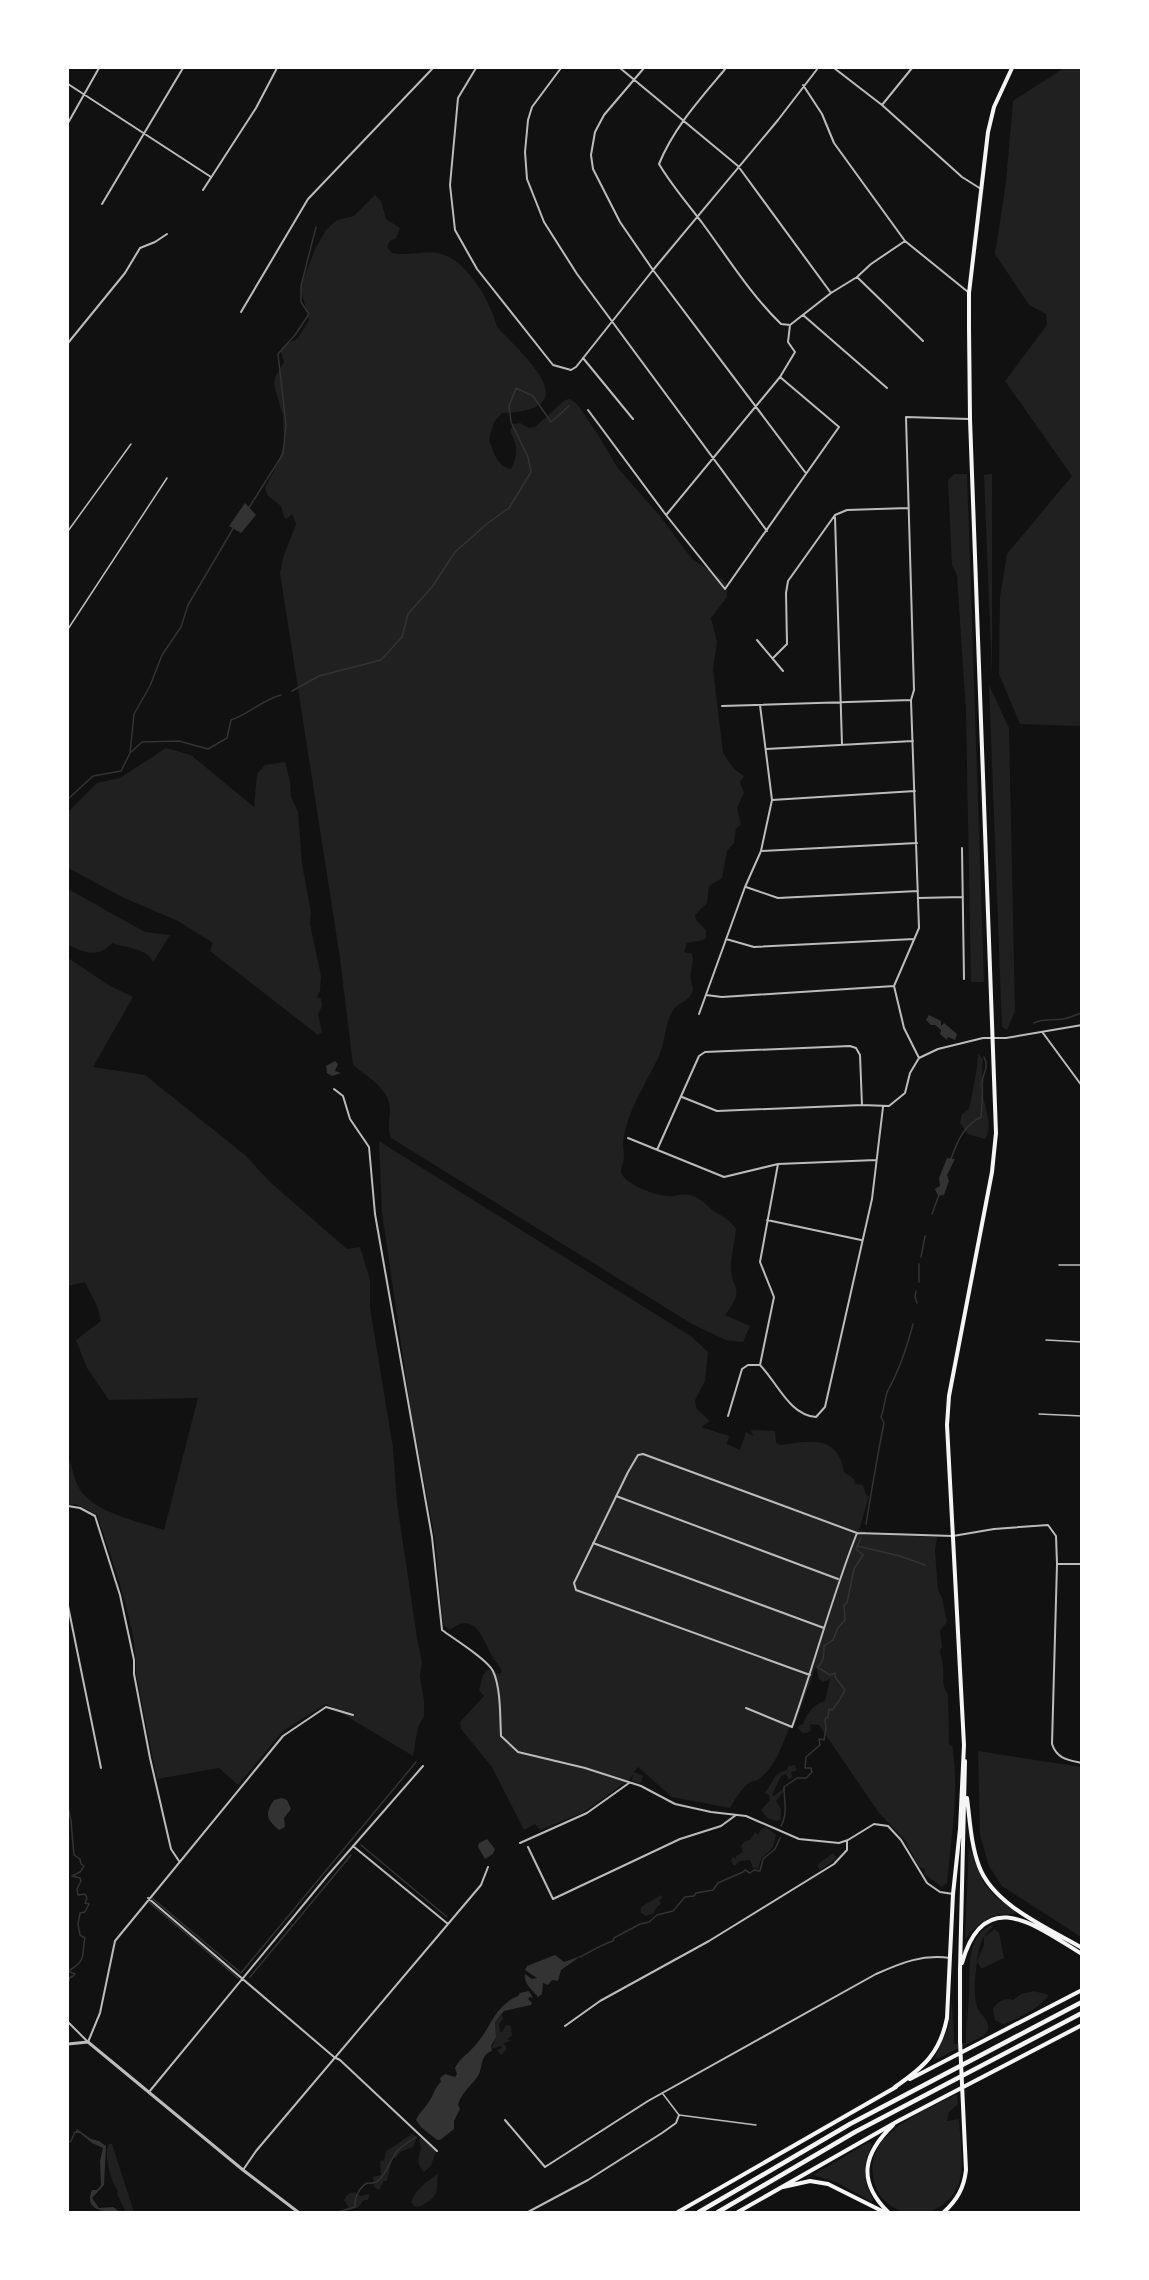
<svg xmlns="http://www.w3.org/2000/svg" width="1149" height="2280" font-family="Lora,serif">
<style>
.green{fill:#202020}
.water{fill:#333}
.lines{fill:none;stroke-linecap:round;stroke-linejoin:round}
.stream{stroke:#333;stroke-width:1.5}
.service{stroke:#bcbcbc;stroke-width:1.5}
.minor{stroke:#bcbcbc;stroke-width:2}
.tertiary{stroke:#bcbcbc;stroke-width:3}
.secondary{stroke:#f5f5f5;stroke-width:4}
.trunk{stroke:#f5f5f5;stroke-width:4.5}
</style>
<rect width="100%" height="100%" fill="#111"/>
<!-- green -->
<path class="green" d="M1064,68h18l-1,658 -61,-2 -21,-50 1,-77 7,-43 65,-78 -67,-95 42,-56 -1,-11 -17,-9 -34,-51 11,-72 7,-81z
M375,195l6,6 5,18 14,9 -4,10 -6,3 -3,6 5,6c15,3 30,-2 46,0 28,5 53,49 59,74 29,31 91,83 5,86l-8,9 -5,17c4,12 8,28 22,30 7,-14 7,-24 -1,-38l3,-7 7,-1 9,5 6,-1 30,-27 5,-1 7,5 20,29 20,34 42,48 33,44 30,20 5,6v12l-16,21 6,24 -4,27 10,84 11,16 10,7 -4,6 4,11 -7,15 4,17 -5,3 -2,15 -7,8 -5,27 -13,8 -2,17 -12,12 1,5 10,10v8l-3,2 -16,3 -3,9 8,2c3,8 -3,17 -1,26 0,4 2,5 2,9 -2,13 -16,13 -21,23 -7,13 -7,30 -13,44 -13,28 -33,56 -36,88 0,5 1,9 1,14 0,4 -3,9 -3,13 1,13 34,24 46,25 7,1 15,-3 22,-1 13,2 17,11 26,17 9,5 15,8 21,17 -1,11 -4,22 -5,33 -2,30 17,22 -6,53l25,11 -7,16 -17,-2 -34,-16 -301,-186c-4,-10 -1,-19 -1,-29 0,-20 -24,-33 -37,-44l-13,-107 -60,-385 3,-15 13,-34 -4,-10 -5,5 -3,-2 -3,-11 -13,-10 -3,-8 13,-25 6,-20 -1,-27 -9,-31 1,-8 9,-15 -3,-10 1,-5 16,-9 11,-18 -8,-30 2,-10 13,-33 10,-17 11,-10 17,-4z
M954,474h13l17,508h-13l-5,-270 -9,-137 -5,-10 -4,-85z
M992,474v202l-8,-201z
M989,685l20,43 6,283 -8,19 -5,-3z
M166,748l25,7 63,52 3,-33 8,-9 20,-3 5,19 1,16 7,15 4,52 9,48 -1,12 11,52 -1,15 -3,6 4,2 1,7 -4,8 4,18 -4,3 -108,-84 3,-8 -35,-22 -54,-23 -56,-30v-56l29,-29 23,-5z
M68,889l77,43 25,3 -17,27c-6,-14 -27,-14 -41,-19 -13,15 -28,10 -44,2z
M68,958l42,28 23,11 -40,70 52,8 100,80 25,27 77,67 13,-2 10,33v28l23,140 4,55 20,135 5,24 -2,15 4,23v16l-6,11 -5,29 -87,-52 -43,27 -45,54 -19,-17 -62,11 -21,-105c2,-46 -24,-113 -39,-159l-21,-11 -8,1v-49c4,10 6,23 11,32 13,24 61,34 85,42l34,-132 -89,2 -22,-32 -11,-28 25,-19 -4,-15 -12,-24 -17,4z
M978,1054l5,5c-1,5 -1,33 0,38 3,12 10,31 2,42l-17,-5 -8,-11 2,-9 7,-5c4,-19 8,-35 9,-55z
M379,1141l313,196 16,15 -3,29 -10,19 1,8 14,13 -9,6 28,9 -2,8 13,6 6,-18 7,4 -2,-6 24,1 1,12 5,2c28,-4 57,-11 63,27l10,7 1,5 8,1 3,10 3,1 -10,34 6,1v3l72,3 -2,14 3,39 4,8 5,24 -7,9 2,16 -2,4c1,5 3,11 3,17 1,10 -2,16 5,26l1,50 3,2c8,44 -1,92 -5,137l-5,4 -18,-13 1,-5 -6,-2 -14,-27 -26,-27 -60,-88 -9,-1 1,6 -4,3h-5l-5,-6 6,-3c3,-9 11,-21 22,-23l5,-22 -7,3 -4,-3 -3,-13 -23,63 -4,-1c-7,18 -14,39 -30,51 -3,2 -6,2 -9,3 -8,6 -15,17 -20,26l-58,-11 -34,-30 -4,5 9,4 -2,7 -9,-2 1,-7 -3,5 -46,33 -44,18 -5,-6 -11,6 -32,-63 -31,-38 -1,-7 24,-26 -5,-6 4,-15 5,-6 11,5 3,-3c-3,-6 -8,-11 -11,-17 -9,-17 -17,-43 -41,-24l-7,-5 -8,-86 -24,-127 -29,-199z
M978,1751l103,16v170l-79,-51 -13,-20 -9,-31z
M795,1765l2,5 -6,2 1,5 -3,3 -3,-6 -5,2 -9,19 2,1 10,-8 1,2 -9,11 5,8v10l-4,2 -10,-3 -6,-8 9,-10 -1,-5 -5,-2c9,-8 8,-20 23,-23l1,-4z
M765,1826l11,9 -3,12 -12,12 -3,10 -5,-1 -3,-8 -10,1 -6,5 -3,-5 2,-4 3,2v-3l7,-4 -2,-6 4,-5 5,-1 5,-8 3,3 2,-5z
M969,1846l15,37 11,13 22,17c-6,2 -13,1 -20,2 -15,4 -22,14 -32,24z
M833,1853l4,5 -17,12 -3,-5z
M661,1895l1,4 -3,1 2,4 -5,4 -2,5 -8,3 -5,-3v-6z
M992,1925l1,2c-12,9 -14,20 -16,35l7,-17v-8l11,-8 4,4 5,25 -21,10h-2l-4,-6c-2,13 -4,32 0,45 2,7 12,12 11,21 0,4 -2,5 -5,8l-46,23 -2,-2 13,-28 4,-30 2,45 12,-1c0,-16 2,-31 3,-47 2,-25 -5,-59 23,-71z
M1034,1991l15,4c-10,13 -30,24 -46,29l-8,-4 -2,-11c4,-7 12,-12 20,-9l8,-6z
M502,2014l1,5 -4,5 1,8h2l4,-7 5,1 1,10 -5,3 4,2 -8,2 3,3v4l-5,5 -4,-5 5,-2 -1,-2 -10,3 5,-12 -1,-15z
M957,2094l1,10 -9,8 -2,9 12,-2c1,19 5,41 1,60 -11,47 -82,45 -87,-4 -2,-13 2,-25 10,-35 18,-21 50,-33 74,-46z
M415,2132l-2,3 4,2 -4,10 -13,5 -4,6h-4l-5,23h-3l-5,9 -5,-3 -1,-10 8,-2 -1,-14 4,-1 2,-9c11,-6 19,-13 29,-19z
M422,2138l14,13 -5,15 -7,6c-9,-10 -5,-14 -3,-24l-2,-9z
M869,2142l3,3c-9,19 -10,35 1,54l-1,3 -36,-20 -23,-7z
M109,2144h3l22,68h-8l-9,-18 1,-4c-7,-6 -15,-38 -9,-46z
M438,2174c-2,11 2,20 -9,27 -6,3 -7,6 -14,6l-4,-5c4,-12 16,-21 27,-28z
M355,2192l5,4 10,-2 -2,6h-4c-5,6 -5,10 -15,8l-5,-8 4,-6z"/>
<!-- water -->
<path class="water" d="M245,503l11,12 -15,18 -12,-7z
M929,1015l12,6v5l3,-3 13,11 -2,6 -7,-3 -1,3 -7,-6 1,-4 -6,-5h-4l-5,-5z
M335,1061l3,3 -3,7 6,2 -9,3 -5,-3 -1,-7z
M947,1158l8,1 -8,16 2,6 -5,14 -6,1 -3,-7 5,-3 -1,-8z
M282,1798l5,2 4,9 -7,9 1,9 -6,3c-12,-11 -15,-15 -5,-30z
M487,1839l8,10 -2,5 -8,5 -7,-12 1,-4z
M555,1955l9,7 17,-6 -20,14 -3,11 -6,-1 -4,5 -5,-2 -1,11 -4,3c-6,-7 -15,-14 -13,-23l7,5 5,-1 -12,-8 2,-4z
M529,1991l4,7 -3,-1 -2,2 4,4 -1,2 -27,6 -9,11 1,15 -5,9 1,5c-12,4 -9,15 -13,23 -6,11 -18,18 -21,31l2,4 -6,12v8l-14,11h-3l-16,-13 -5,-7c3,-7 8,-11 12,-17 6,-8 6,-15 13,-21l-1,-4 5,-4 10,3 2,-3 -2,-6c5,-11 15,-15 22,-25 15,-17 17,-37 41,-47l2,-3z
M77,2129l14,10 8,2 7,5 -2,39 -12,13 7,10 14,-1 7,5c-14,1 -37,-1 -28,-22h5l4,-5 -1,-24 3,-13 -11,-5 -12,-10h-5z"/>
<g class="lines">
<!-- stream -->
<path class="stream" d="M248,509l35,-55 3,-29 -8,-71 17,-19 14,-21 -8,-12v-16l15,-59
M292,691l27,-15 62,-16 21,-23 6,-23 24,-27 23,-35 33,-29 21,-15 22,-36 -3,-15 -17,-35 -2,-16 7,-18 17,8 18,26 18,-16
M131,752l11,-10 37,-1 29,8 19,-11 4,-18c18,-6 31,-20 50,-25
M68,799l25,-23 28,-5 9,-18 4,-39 16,-28 12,-31 19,-28 7,-22 46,-78
M1034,1023c11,-5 18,-2 29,-4 6,-1 12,-4 19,-6
M951,1159c6,-17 13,-34 30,-42 1,-10 2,-21 1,-33 0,-11 8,-16 2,-27
M932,1214l7,-19
M921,1257l4,-21
M919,1282v-18
M916,1291l-1,6 2,6
M866,1524c6,-35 11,-67 18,-101l-3,-6c3,-7 4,-21 7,-27 12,-21 19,-43 25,-66
M857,1546l43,10 25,9
M68,1807l3,14 3,34 6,4 1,5 3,2 -4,6 -8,4 8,2 1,3 -4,8 1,6 7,-1 2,4 -2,5 4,1 -4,8 -5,1 -2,11 2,11 5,3c-4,16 3,21 -15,32v2l5,2 -3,3h-2l-2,6
M781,1826c7,-12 3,-26 3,-39l13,-9h9l6,-6 -1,-4h-6l1,-11 14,-12 -1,-6 5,1 2,-12 -1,-9 3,-2 1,-8 3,1 7,-9 6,-11 -10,-13v-4l-5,2 -13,-8c7,-4 7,-13 7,-21l9,-6 5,-12 7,-8 -1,-15 3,-2 7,-34 9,-14 -7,-6 5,-11
M361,1845l86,72
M152,1898l89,75
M149,1902l89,76
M580,1957c11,-6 23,-13 33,-16l1,-3 26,-14 9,-2 8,-7 16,-4 12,-14 9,-1 2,-3 17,-3 5,-7 25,-11 2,-2 5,3 4,-3 6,1 3,-12 12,-10 5,-11
M241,1973l175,-211
M250,1977l101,-122
M68,2143l3,-2 4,-9
M338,2212l17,-5c-1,-9 4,-19 12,-24 18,3 21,-23 32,-34 5,-4 11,-8 17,-12"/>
<!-- service -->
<path class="service" d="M68,531l63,-87
M68,629l99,-151
M1059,1265h23
M1046,1340l36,2
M1039,1414l43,2
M663,2094l16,21 77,10"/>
<!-- minor -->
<path class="minor" d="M476,68l-18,30 -8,87 5,45 22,39 76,96 18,5 5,-3 77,-97 125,-150 40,-52
M561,68l-29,39 -4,13 -3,32 2,27 17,43 33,52 190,257
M620,68l118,98 93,127
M644,68l-40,47 -9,17 -4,23 2,14 27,53 33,48 152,202
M726,68c-25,30 -52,59 -67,96 13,22 29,40 44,60 25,34 48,71 78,100l9,1 41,-32 26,-16 14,-13 34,-23
M834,68l48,37 80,72 19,12
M68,84l143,93
M803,85l19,29 12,29 71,98 63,51
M882,105l30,-37
M68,123l31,-55
M203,190l53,-82 21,-40
M102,204l81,-136
M857,277l66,64
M241,312l67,-113 125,-131
M803,315l84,73
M68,343l57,-70 15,-25 15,-6 12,-8
M583,358l50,61
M588,410l78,105 59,74 114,-162 -59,-50
M667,514l113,-137 15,-25 -7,-10 2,-17
M835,517l7,228
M757,640l26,31
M773,658l14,-14 -1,-51 2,-12 47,-66 12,-5 61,-2
M722,706l189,-6
M766,749l147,-8
M772,800l143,-9
M962,848l2,131
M761,851l156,-8
M746,887l32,11 140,-7
M918,898l45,-1
M726,939l28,8 160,-8
M706,995l16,2 172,-11
M699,1014l46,-127 16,-36 11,-51 -12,-95
M1043,1033l39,53
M919,1058l-15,-30 -10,-42 25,-58 -8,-228 3,-10 -8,-273 63,2
M334,1089l9,7 7,23 19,28 6,67 57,323 10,93c12,9 45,29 51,41 8,17 7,46 8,65l17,16 67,16 56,18 34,18 36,8 35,4 53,23 40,4 9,-3 26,-16 14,2 13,14 26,43 13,9 13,2
M682,1097l35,14 145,-6 27,1 16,-13 5,-20 9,-15 19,-9 45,-11h23l76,-13
M628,1138l96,39 54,-13 98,-4
M657,1150l42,-94 6,-4 145,-6 6,2 4,7 2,50
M778,1164l-18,98 14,35 -14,68c17,17 29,50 56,52l9,-10 47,-208 11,-92
M767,1220l94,20
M728,1416l14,-47 6,-4h12
M616,1496l222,83
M68,1506l12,2 15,8 25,79 14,65v14l16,84 21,91 8,12
M593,1543l231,85
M1057,1564l-5,180c5,15 16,16 30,19
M68,1606l33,162
M810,1675l-234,-85 -2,-7 54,-111 10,-17 5,-1 214,79 96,3 41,-7 54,-4 8,11 1,28h25
M746,1708l46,19c23,-65 40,-131 65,-194
M520,1843l67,-30 42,-30
M353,1846l95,78
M528,1847l25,52 127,-60 41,-13 15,-11
M148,1898l186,159 6,3 97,91
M68,2022l20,20 12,-29 15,-72 168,-205 43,-29 27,8
M565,2026l35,-25 109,-60 125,-77 13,-14v-9
M149,2092l179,-217 95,-109
M505,2120l40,47 103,-66 228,-127c25,-11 46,-20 74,-16
M243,2170l13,-19 225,-266 7,-18
M528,2212l60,-32 74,-47 14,-10 3,-8"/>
<!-- tertiary -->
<path class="tertiary" d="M68,2044l20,-2 155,128 55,42"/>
<!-- secondary -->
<path class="secondary" d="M967,1798c3,23 4,47 12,68 14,39 69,62 103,82
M962,1963c22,-79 74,-37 120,-9
M910,2079l172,-89
M895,2087c29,-20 45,-34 52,-69l6,-124 7,-65 4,-84 -17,-320 2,-29 43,-224 4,-39 -26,-714 -1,-91v-35l19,-161 6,-25 18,-39
M783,2187l27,-6 18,3 56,28
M678,2212l218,-125
M738,2212l160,-91 184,-96
M888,2212c-31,-31 -25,-58 5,-87
M944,2212c13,-12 20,-24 22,-42l-6,-129v-71l5,-209"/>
<!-- trunk -->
<path class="trunk" d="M699,2212l151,-88 232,-122
M718,2212l137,-80 227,-119"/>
</g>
<!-- border -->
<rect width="1149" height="2280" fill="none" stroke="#ffffff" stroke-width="138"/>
</svg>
